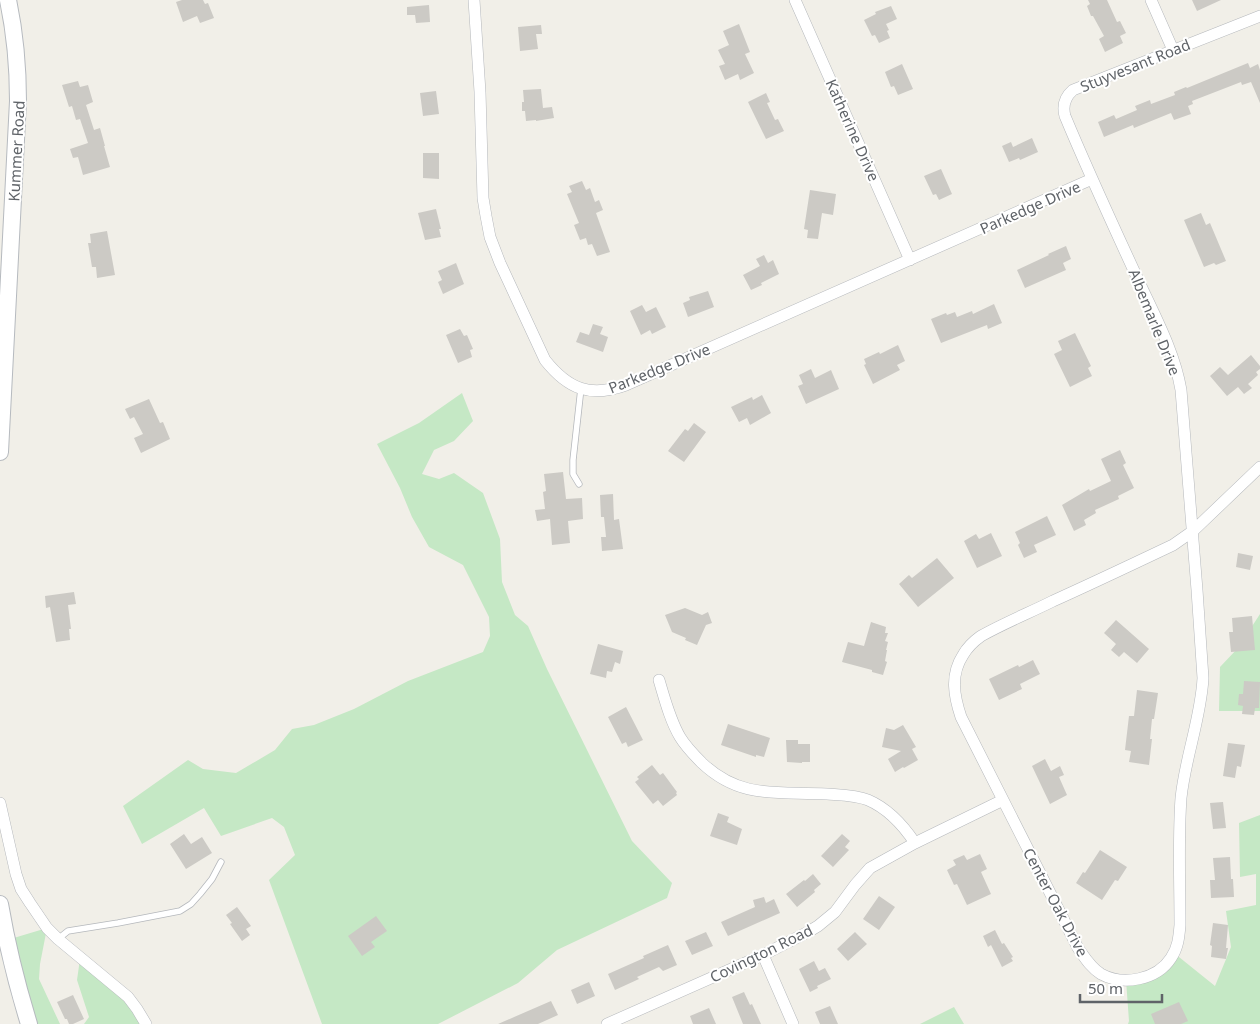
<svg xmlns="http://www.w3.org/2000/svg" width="1260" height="1024" font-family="'Noto Sans',sans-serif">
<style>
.green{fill:#c5e8c5}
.building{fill:#cccac5}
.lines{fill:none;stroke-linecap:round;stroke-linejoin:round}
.lane-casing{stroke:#b5b8bc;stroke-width:7}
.street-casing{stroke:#b5b8bc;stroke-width:12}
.secondary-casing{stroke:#b6babf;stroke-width:18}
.lane{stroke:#fff;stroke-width:5.5}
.street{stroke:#fff;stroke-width:11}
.secondary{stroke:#fff;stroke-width:16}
.labels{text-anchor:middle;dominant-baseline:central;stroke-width:4;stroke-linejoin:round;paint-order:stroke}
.street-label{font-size:15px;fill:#5f6368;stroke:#fff}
</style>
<rect width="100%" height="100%" fill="#f1efe8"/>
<!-- green -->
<path class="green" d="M462,393l11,28 -19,20 -20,9 -12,24 17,5 15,-6 29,20 17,46 2,43 13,33 13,11 19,43 85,172 40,42 -5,15 -110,52 -39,33 -80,41h-116l-53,-144 26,-25 -11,-28 -12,-9 -51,18 -17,-28 -62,36 -19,-38 65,-46 15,9 33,4 39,-23 17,-21 22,-4 40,-16 54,-28 75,-29 7,-16 -1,-19 -26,-52 -34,-18 -17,-30 -12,-29 -23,-44 42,-21z
M1260,614v97h-41l1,-44 18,-19z
M1260,815v209h-132l1,-3 -3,-41h10l38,-27 41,33 16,-39 -5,-36 30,-6v-31l-16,3 -1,-54z
M47,928l-7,36 -1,15 21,45h-31l-22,-84z
M80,959l14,9 52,56h-62l5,-7 -12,-37z
M954,1007l10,17h-44z"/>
<!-- building -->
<path class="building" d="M182,0h21l2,4 3,-1 6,15 -14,5 -3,-7 -14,6 -7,-20z
M1088,0h19l10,22 3,-1 6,12 -6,3 3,7 -18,9 -6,-13 5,-3 -11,-20h-2l-4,-10 3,-2z
M1192,0h29l-24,11z
M429,5l1,17 -14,1 -1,-8h-8v-8z
M891,6l6,13 -11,5 3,6 -2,1 3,7 -11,5 -4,-8 -3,1 -8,-16 12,-6 -1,-2z
M739,24l11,28 -5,2 9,19 -14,7 -2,-6 -13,6 -6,-14 6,-2 -7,-14 11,-5 -6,-14z
M541,25l1,9h-6l2,15 -18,2 -2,-24z
M1248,63l2,5 8,-4 2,6v33l-9,-21 -9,3 -1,-3 -49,19 1,3 -5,2 3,8 -17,6 -3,-7 -37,15 -1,-3 -29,12 -6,-15 16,-7 2,4 21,-9 -2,-4 15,-6 1,4 24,-9 -1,-3 12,-5 1,1z
M902,64l11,25 -15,6 -4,-9 -3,1 -6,-15z
M78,81l2,6 8,-2 5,17 -7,3 8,25 6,-2 5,18h-1l6,21 -27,8 -5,-18 -5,1 -3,-9 18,-6 -8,-24 -4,1 -4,-14 -3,1 -7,-22z
M541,89l2,19 9,-1 2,11 -18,3v-1l-10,1 -1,-10h-3v-9h2l-1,-12z
M436,91l3,23 -16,2 -3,-23z
M766,93l4,9 -3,1 8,17 3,-1 6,12 -18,8 -18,-37z
M1032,138l6,14 -18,8 -1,-2 -10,4 -7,-16 9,-4 2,5z
M423,153h16v26l-16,-1z
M941,169l11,25 -13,6 -3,-6 -3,1 -9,-19z
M582,181l4,9 4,-2 5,14 4,-2 4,10 -7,3 14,39 -13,4 -5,-12 -4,1 -2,-7 -6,2 -6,-15 5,-2 -12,-29 5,-2 -3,-6z
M810,190l26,4 -3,21 -11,-2 -4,26 -11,-1 1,-8 -4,-1z
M436,209l5,20h-2l2,8 -16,3 -7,-27z
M1201,213l5,12 4,-2 16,38 -10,4 -2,-2 -10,4 -20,-47z
M107,231l8,44 -18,3 -1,-11h-4l-4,-24h3l-1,-9z
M1066,246l5,13 -8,4 3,7 -41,18 -8,-18 32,-15 -1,-1z
M764,255l4,8 5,-3 6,14 -18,9 1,2 -11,5 -8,-15 17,-9 -4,-7z
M456,263l8,21 -21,10 -5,-12 4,-2 -4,-9z
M708,291l6,16 -26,10 -5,-14 7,-3 -1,-3z
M994,304l8,19 -14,6 -1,-4 -46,18 -10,-24 15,-6 1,2 8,-3 2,5 15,-6 1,3z
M642,305l4,7 10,-5 10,20 -14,7 -2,-4 -9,5 -11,-24z
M593,324l10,3 -3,7 8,3 -5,15 -27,-10 4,-10 9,3z
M460,329l4,7 3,-1 6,14 -3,1 2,7 -14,6 -12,-28z
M1075,333l16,33 -3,2 4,8 -22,11 -16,-33 8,-4 -4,-9z
M898,345l7,16 -8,4 3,5 -27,14 -9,-19 2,-1 -2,-5 15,-7 1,2z
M1251,355l9,11v3l-4,3 2,3 -10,9 4,4 -8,6 -6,-7 -11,9 -17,-20 10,-9 8,8z
M811,369l4,9 16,-8 8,19 -33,15 -8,-18 5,-2 -4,-9z
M762,395l9,18 -21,12 -3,-7 -8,4 -8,-15 21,-10 1,3z
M149,399l11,24 3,-1 7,17 -29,14 -7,-15 9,-4 -9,-17 -4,2 -5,-10z
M694,423l12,9 -22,30 -16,-11 17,-22 3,2z
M1120,450l6,13 -3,2 11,23 -16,8 1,3 -24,11 1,3 -12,7 2,5 -12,6 -12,-26 27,-16 1,2 21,-10 -10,-22z
M563,472l3,27 16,-1 1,21 -15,2 2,22 -18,2 -2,-26 -13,2 -2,-11 10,-1 -2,-17 3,-1 -2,-17z
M613,494l1,26 5,-1 4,30 -21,2 -1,-14h5l-2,-20h-3l-1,-22z
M1047,516l9,19 -22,10 3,7 -13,6 -6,-13 2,-2 -5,-11z
M991,533l11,23 -25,12 -13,-27 12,-7 3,5z
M1238,553l15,3 -3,14 -14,-3z
M937,558l17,20 -36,29 -19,-23 10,-9 3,3z
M74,592l2,12 -8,1 3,24h-2l1,11 -14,2 -6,-35 -4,1 -1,-12z
M685,608l17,7 6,-3 4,11 -6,2 -9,20 -12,-5 1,-2 -14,-6 -7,-17z
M1252,616l3,34 -24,2 -2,-20h4l-1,-14z
M1116,620l33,29 -12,14 -13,-11 -5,5 -8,-7 5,-6 -12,-11z
M871,622l15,5 -1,6h3l-3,8 3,1 -2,8h1l-2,11 2,1 -4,13 -11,-3v-2l-30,-8 6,-20 16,4z
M598,644l25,7 -3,13 -5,-2 -3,10 -5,-1 -1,7 -16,-4z
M1033,660l7,14 -20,10 2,5 -23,11 -10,-21 29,-14 1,2z
M1244,681l16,1 -1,26h-4l-1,7 -12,-1 1,-8 -5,-1 1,-11h4z
M1137,690l21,3 -4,26h-2l-2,20h2l-3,26 -20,-3 2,-11 -6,-1 4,-34h5z
M626,707l17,33 -15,7 -2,-5 -4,2 -14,-27z
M728,724l42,14 -6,19 -8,-2v2l-35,-12z
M903,725l13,22 -4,2 6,11 -14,8 -1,-1 -8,5 -7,-13 13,-8 -19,-4 4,-19 8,2z
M786,740h12v4h12v18h-8v1l-15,-1z
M1228,743l17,2 -4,22 -4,-1 -2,12 -12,-2z
M1045,759l6,12 9,-5 4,9 -5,2 8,18 -17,9 -18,-38z
M652,765l8,10 3,-2 14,19 -1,1 1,2 -14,11 -5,-6 -5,4 -18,-22 4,-3 -2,-2z
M1223,802l3,26 -13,1 -3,-26z
M718,813l11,4 -2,5 15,7 -5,16 -27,-9z
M184,834l7,10 11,-7 10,16 -26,16 -16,-25z
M842,834l8,7 -5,6 4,3 -16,17 -12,-11z
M1100,850l27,17 -9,14 -3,-1 -13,20 -26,-17 7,-11 2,1z
M980,854l7,15 -6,3 10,22 -24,11 -10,-21 -3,1 -7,-15 9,-5 -3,-5 11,-5 3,5z
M1230,857l1,22h2l1,18 -23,1 -1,-18h5l-2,-22z
M813,874l8,10 -7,6 1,2 -18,15 -11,-13 18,-14 1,1z
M879,896l16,11 -16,23 -16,-11z
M764,897l2,6 8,-4 6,14 -52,23 -7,-14 34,-15 -2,-7z
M237,907l14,19 -5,3 4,6 -8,6 -12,-17 2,-1 -6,-8z
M376,916l11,15 -16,11 4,5 -13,9 -14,-20z
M1213,923l15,2 -2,23h2l-2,11 -15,-2 1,-11 -2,-1z
M995,930l7,14 2,-1 9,14 -2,1 2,3 -11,6 -11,-22 -3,2 -5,-11z
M706,932l7,14 -21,9 -7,-14z
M855,932l12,12 -19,17 -11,-12z
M668,945l9,20 -14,6 -4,-4 -22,10 2,2 -24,11 -7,-16 36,-16 -1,-2z
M814,961l5,10 6,-3 6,11 -14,7 1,2 -8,4 -11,-23z
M589,982l6,14 -18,8 -6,-14z
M744,992l6,13 2,-1 9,20h-18l-11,-27z
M73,995l11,24 -11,5h-4l-2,-5h-2l-8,-17z
M551,1001l7,14 -20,9h-40z
M1179,1002l9,19 -7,3h-26l-4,-10z
M830,1006l8,18h-18l-5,-12z
M709,1008l7,16h-23l-3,-8z"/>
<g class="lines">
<defs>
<path id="lane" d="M579,484l-6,-10v-14l8,-72
M58,939l10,-8 50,-8 62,-12 11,-7 9,-10 12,-15 9,-17"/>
<path id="street" d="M474,0l6,92 3,106 3,18 4,21 10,26 45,97c23,29 45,38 81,25l466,-206
M795,0l115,260
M1151,0l22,50
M1260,16l-187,74c-8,7 -11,15 -8,26 22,53 46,105 70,157 17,38 39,76 46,117l16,200 6,88c-2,40 -18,80 -22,120 -3,42 -1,85 -1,127 -1,12 -2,23 -9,33 -14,22 -48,28 -70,16 -10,-6 -16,-16 -23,-26l-117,-231c-7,-21 -11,-42 2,-62 4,-7 11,-14 18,-19 23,-13 48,-23 72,-35 40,-18 80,-37 120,-56l20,-14 67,-64
M659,680c6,20 11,40 21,57 6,10 14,18 22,26 39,37 76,28 125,31 13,1 29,1 41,6 21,9 35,25 47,43
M0,803l16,71 5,15 9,14 17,25 11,11 70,58 9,12 9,15
M763,955l30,69
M607,1024l156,-69 45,-23 10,-6 17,-14 20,-27 15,-17 45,-25 88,-43"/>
<path id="secondary" d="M0,452l18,-351c0,-34 -3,-68 -10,-101
M0,904c7,41 17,81 29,120"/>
</defs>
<!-- lane casing -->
<use href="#lane" class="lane-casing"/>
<!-- street casing -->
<use href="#street" class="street-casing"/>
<!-- secondary casing -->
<use href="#secondary" class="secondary-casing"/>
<!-- lane -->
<use href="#lane" class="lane"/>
<!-- street -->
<use href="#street" class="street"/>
<!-- secondary -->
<use href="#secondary" class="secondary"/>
</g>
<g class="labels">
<!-- street labels -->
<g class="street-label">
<text transform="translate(1135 65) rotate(-22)">Stuyvesant Road</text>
<text transform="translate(853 130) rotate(66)">Katherine Drive</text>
<text transform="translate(16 151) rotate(-87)">Kummer Road</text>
<text transform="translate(1030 207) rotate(-24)">Parkedge Drive</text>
<text transform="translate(1155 322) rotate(68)">Albemarle Drive</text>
<text transform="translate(659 368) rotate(-22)">Parkedge Drive</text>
<text transform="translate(1056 902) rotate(62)">Center Oak Drive</text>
<text transform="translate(761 953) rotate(-26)">Covington Road</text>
</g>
</g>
<!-- scale -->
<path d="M1080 994v8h82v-8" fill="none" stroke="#5f6368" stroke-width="2.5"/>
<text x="1088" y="994" font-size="15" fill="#5f6368" stroke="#ffffff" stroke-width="4" paint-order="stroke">50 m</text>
</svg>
